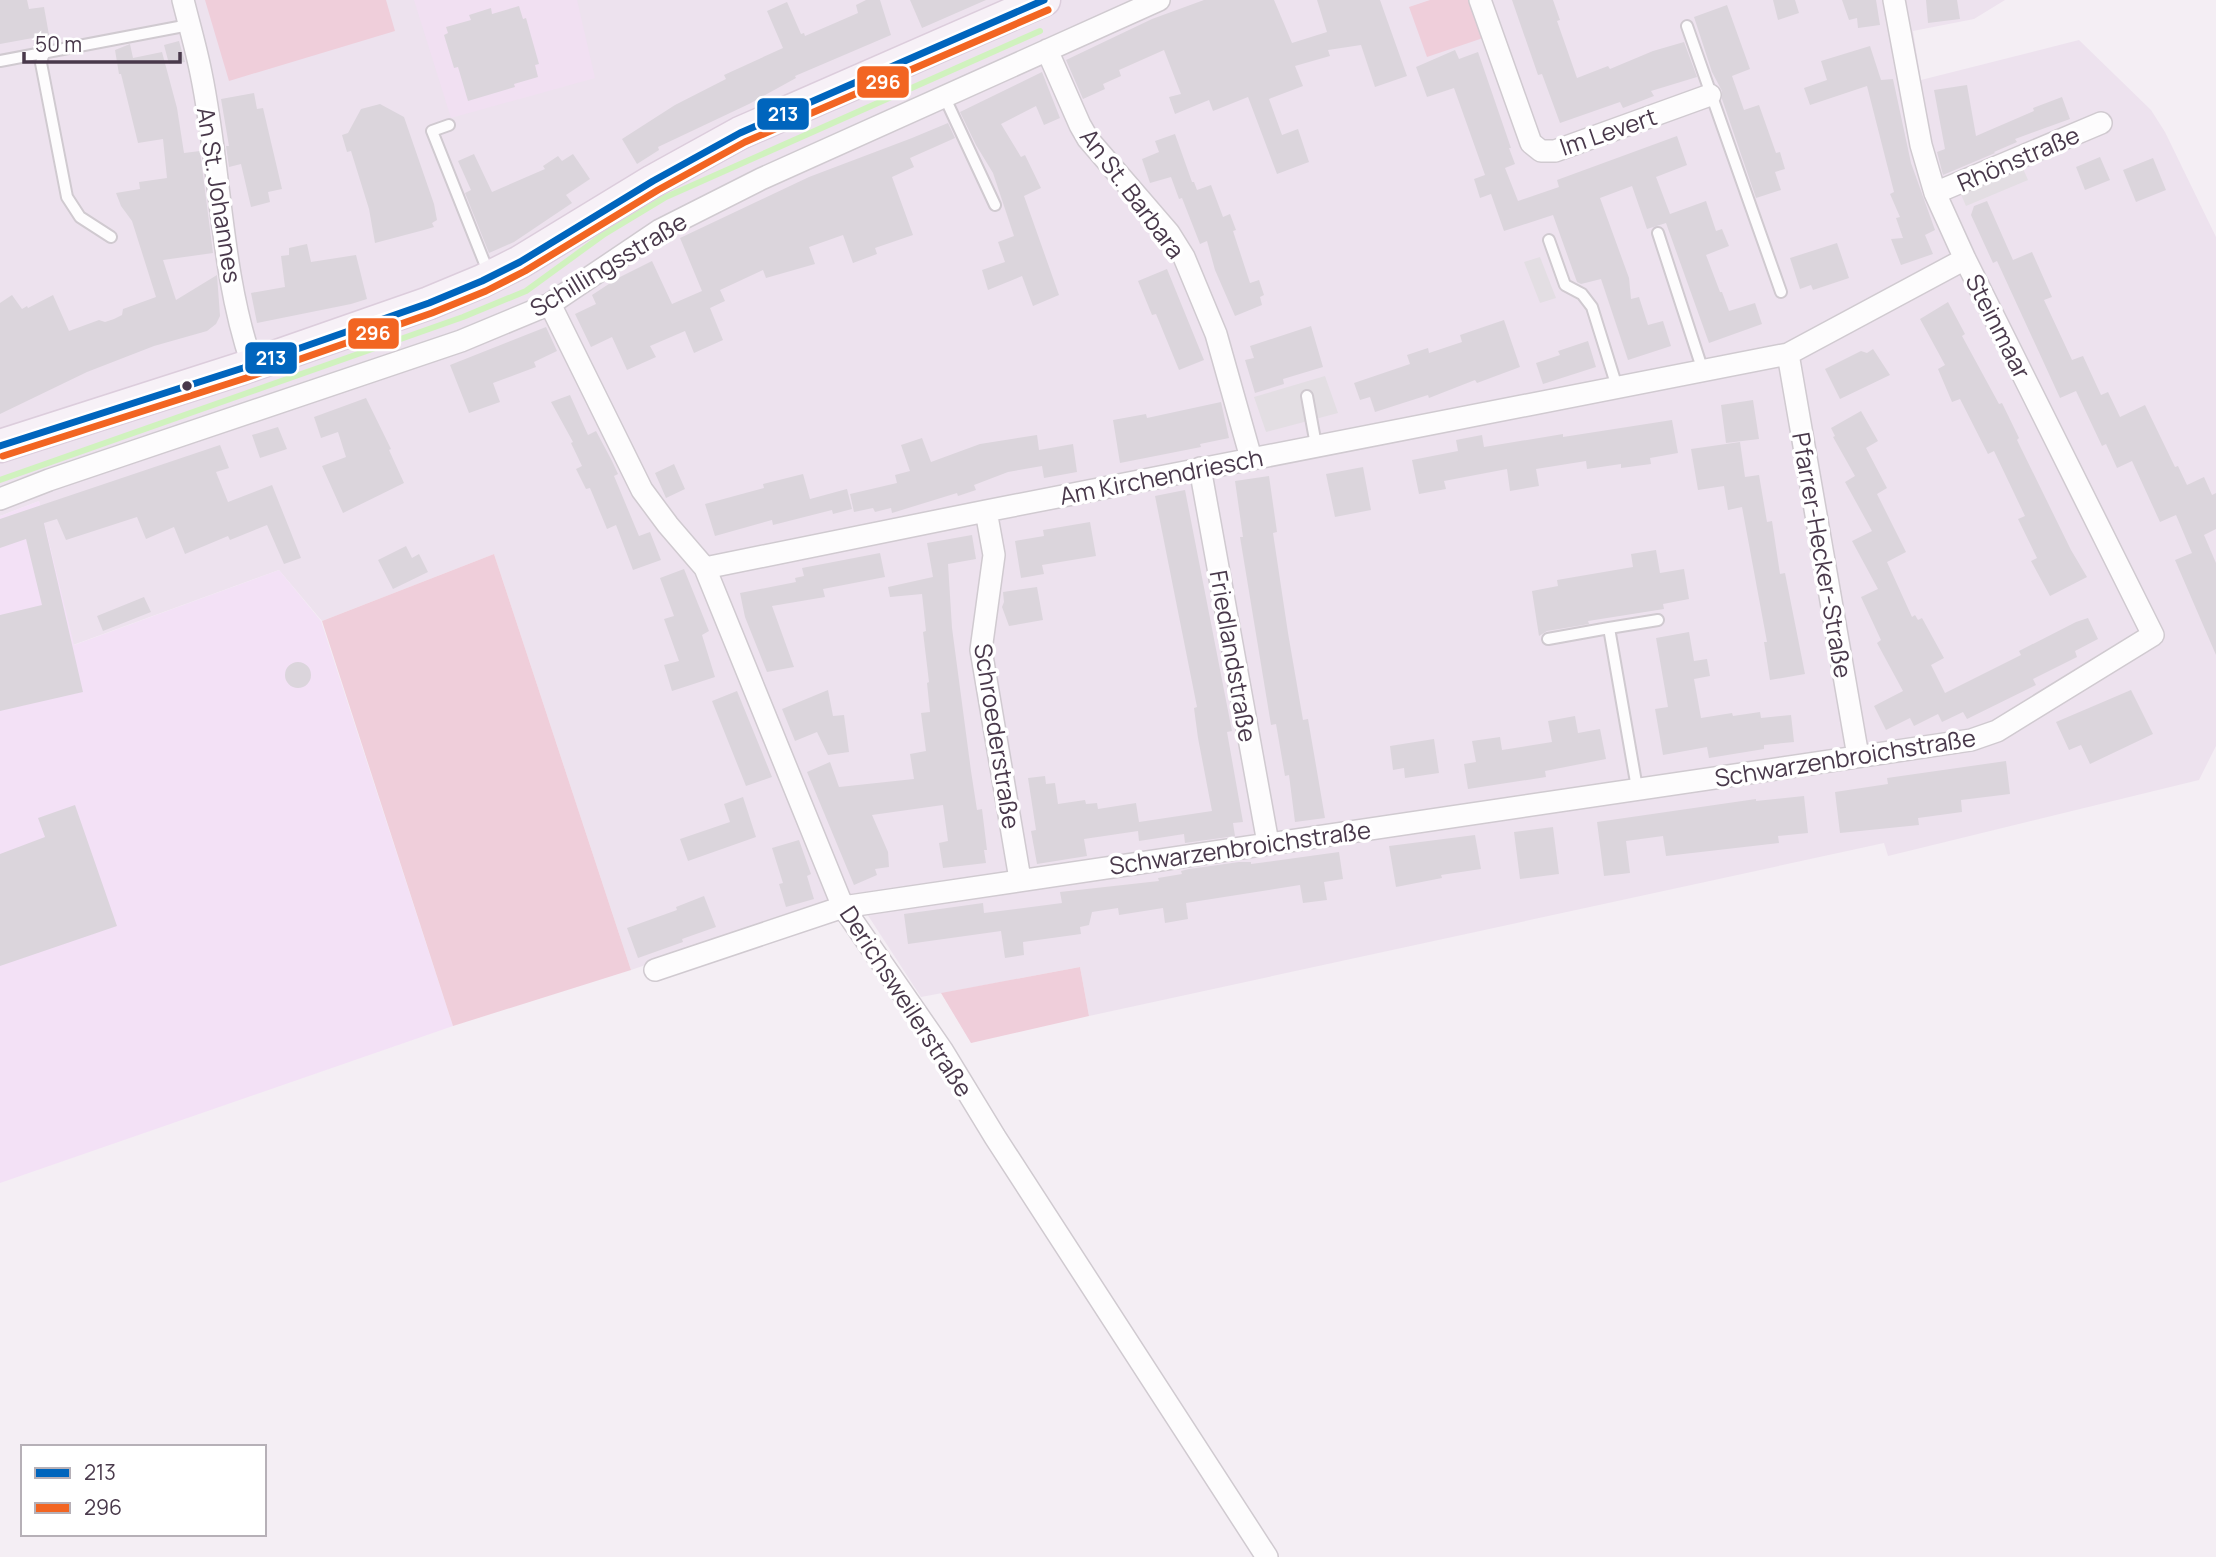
<svg xmlns="http://www.w3.org/2000/svg" width="2216" height="1557" font-family="Manrope,sans-serif">
<style>
.residential{fill:#ede2ee}
.commercial{fill:#f3e1f6}
.education{fill:#f1e0f2}
.green{fill:#efceda}
.parking{fill:#e3dee3}
.lines{fill:none;stroke-linecap:round;stroke-linejoin:round}
.stream{stroke:#d0f2be;stroke-width:6}
.building{fill:#dbd5dc}
.service-casing{stroke:#d0cad0;stroke-width:14}
.minor-casing{stroke:#d0cad0;stroke-width:24}
.secondary-casing{stroke:#dccddc;stroke-width:35}
.service{stroke:#fdfcfd;stroke-width:10}
.minor{stroke:#fdfcfd;stroke-width:21}
.secondary{stroke:#f7f1f7;stroke-width:32}
.bus-1-casing{stroke:#fff;stroke-width:12}
.bus-2-casing{stroke:#fff;stroke-width:12}
.bus-1{stroke:#0065bd;stroke-width:7}
.bus-2{stroke:#f26522;stroke-width:7}
.bus-dot{fill:#49394b;stroke:#fff;stroke-width:2.5}
.labels{text-anchor:middle;dominant-baseline:central;stroke-width:7;stroke-linejoin:round;paint-order:stroke}
.street-label{font-size:24px;fill:#49394b;stroke:#fff}
.line-badge{stroke:#fff;stroke-width:2.5}
.badge-label{font-size:19px;text-anchor:middle;font-weight:bold;fill:#fff}
</style>
<rect width="100%" height="100%" fill="#f4eef4"/>
<!-- residential -->
<path class="residential" d="M0,0h2005l-31,19 -61,12 8,49 158,-40 72,70 14,22 51,105v509l-17,34 -311,76 -4,-13 -795,173 -9,-49 -159,30 -67,-103 -223,76 -137,-416 -172,67 -43,-51 -206,75 -34,-144 -39,15z"/>
<!-- commercial -->
<path class="commercial" d="M39,501l35,144 205,-75 42,51 132,405 -453,157v-667z"/>
<!-- education -->
<path class="education" d="M414,0h163l18,78 -144,40z"/>
<!-- green -->
<path class="green" d="M205,0h181l9,31 -166,50z
M1430,0h40l13,38 -56,19 -18,-50z
M494,554l137,416 -178,56 -131,-405z
M1080,967l9,49 -118,27 -30,-50z"/>
<!-- parking -->
<path class="parking" d="M2021,164l7,16 -62,26 -7,-16z
M1540,257l16,41 -16,5 -16,-41z
M1325,376l13,37 -72,19 -12,-35z"/>
<g class="lines">
<!-- stream -->
<path class="stream" d="M0,480l463,-163 63,-26 77,-56 63,-38 374,-166"/>
</g>
<!-- building -->
<path class="building" d="M0,0h27l2,9 15,-2 5,28 -49,9z
M866,0h14l11,35 -96,41 1,2 -47,26 -91,43 1,3 -22,14 -15,-25 53,-34 51,-26 -2,-4 59,-27 -16,-37 20,-9 14,32 3,-1 1,3 53,-23 -2,-8z
M910,0h76l-64,28z
M1204,0h70l18,43 35,-11 -10,-32h63l27,76 -32,11 -14,-42 -33,5 2,6 -35,10 8,20 -34,13 13,36 16,-6 11,33 -32,12 -29,-77 -35,14 -4,-11 -34,14 -6,-17 12,-3 -17,-44 -45,20 2,6 -18,8 2,5 -22,10 -17,-39 86,-41z
M1512,0h41l7,20 -3,1 20,57 31,-12 2,3 43,-18 31,-9 13,35 -46,14 3,5 -31,12 -3,-6 -60,21 -18,-49 -4,1z
M1773,0h22l4,13 -21,7z
M1842,0h34l4,25 -22,3 -1,-10 -8,2z
M1926,0h31l3,19 -32,4z
M1727,5l23,64 -18,7 12,34 15,-5 17,48 4,-1 5,17 -10,3 6,18 -25,8 -34,-99v-8l-10,-19 -18,-55z
M519,6l4,13 3,-1 13,46 -4,1 3,12 -24,7 1,3 -47,14 -10,-34 -4,1 -10,-33 4,-2 -2,-6 25,-7 -2,-5 22,-7 1,6z
M179,41l6,21 -16,2 -5,-19z
M130,44l3,14 29,-6 15,56 7,45 16,-2 13,102 -50,7 13,40 41,-25 3,41 -4,8 -9,7 -53,15 -67,26 -87,42v-111l12,-8 10,14 5,-3 1,2 25,-13 16,36 30,-11 6,2 9,-3 8,-4 1,-6 33,-12 -24,-76 -11,-15 -5,-13 24,-4 -1,-7 28,-4 -4,-39 -25,4 -17,-69h-2l-4,-24z
M1870,46l11,34 12,-1 18,84 24,67 -10,5 8,19 -32,11 -10,-26 12,-1 -7,-20 4,-1 -10,-23 4,-2 -27,-106 -57,19 -6,-17 23,-8 -6,-19z
M1455,50l4,9 19,-7 33,96h-2l6,16 -10,4 13,33 41,-14 -2,-7 120,-44 10,29 -31,12 14,37 36,-13 10,30 6,-2 7,17 -23,9 14,37h2l7,19 26,-8 7,21 -53,19 -43,-120 -19,6 -15,-43 -32,12 29,80 2,21 8,-2 9,28 15,-4 8,25 -43,14 -27,-81 -20,5 -4,-2 -24,-67 -49,16 -13,-37 -11,4 -6,-19 11,-4 -31,-87 -27,9 -11,-30z
M1042,72l18,46 -16,7 -8,-19 -35,18 20,33 4,-2 16,33 -17,8 35,99 -26,11 -11,-30 -34,14 -6,-20 23,-8 -7,-20 16,-6 -21,-63 -17,-28 -16,-33z
M1967,85l9,51 58,-25 -1,-3 29,-11 8,22 -55,20 2,3 -23,10 1,1 -52,22 -6,-23 8,-3 -11,-59z
M254,93l3,16 6,-1 19,81 -14,3 2,10 -19,5 -10,-43 -12,3 -3,-21h3l-8,-47z
M380,104l24,13 30,87 3,16 -5,3 2,4 -10,3 -49,13 -6,-34 -18,-58 -4,1 -5,-17 6,-2 13,-24z
M948,123l7,15 -45,20 4,9 -22,10 21,58 -38,13 2,6 -24,9 -10,-28 -34,12 6,17 -49,14 -3,-8 -43,20 5,11 -15,7 13,32 -29,13 -9,-22 -35,15 6,11 -29,13 -15,-33 -21,10 -16,-33 21,-10 -4,-9 26,-17 34,-17 20,43 30,-13 -22,-53 129,-61 103,-39z
M1175,134l17,48h2l3,8 14,-5 12,32 7,-3 6,16 -3,1 17,52 9,-3 5,15 -4,2 2,8 -27,11 -20,-46 -8,-29 -7,3 -18,-46 -3,1 -8,-22 -21,6 -8,-24 17,-7 -4,-11z
M474,154l18,38 53,-23 -2,-3 15,-10 4,5 11,-7 17,25 -24,16 6,8 -58,39 -25,11 -24,-60 6,-3 -13,-29z
M2100,157l10,23 -25,10 -9,-23z
M2153,158l13,32 -30,12 -13,-32z
M1987,201l26,59 19,-8 20,45 -8,3 28,60 11,-4 18,39 7,-3 12,25 25,-12 30,62 3,-1 9,19 17,-8 8,18 4,-2v36l-12,6 12,28v92l-41,-95 17,-7 -16,-38 -16,7 -28,-61 -15,7 -11,-24 -4,2 -26,-55 -16,7 -63,-137 -4,2 -22,-48 3,-9z
M1837,243l12,35 -36,12 -2,-5 -11,4 -10,-31z
M307,244l4,18 45,-7 11,44 -16,5 -94,19 -6,-30 34,-6 -4,-31 8,-1v-7z
M1167,269l37,91 -25,10 -23,-56 -4,1 -14,-34z
M1948,302l17,32 -3,2 37,68 3,-1 17,35 -2,2 54,110 16,27 -37,19 -19,-35 6,-3 -19,-39 7,-3 -31,-65 -6,3 -28,-55 -8,3 -14,-33 7,-4 -25,-46z
M1504,320l16,47 -43,16 -2,-3 -46,18 -1,-3 -53,17 -5,-15 -10,3 -6,-17 56,-19 -3,-9 21,-7 1,5 33,-11 -2,-7z
M1311,326l12,41 -40,12 1,5 -29,9 -10,-33 9,-2 -4,-12z
M546,327l11,24 -23,11 2,5 -43,16 7,19 -31,11 -19,-48z
M1588,341l8,26 -53,17 -7,-21 24,-8 -2,-4z
M1873,349l17,26 -50,24 -15,-30 36,-18 6,2z
M570,395l18,40 8,-4 16,30 6,13 -4,2 25,60 11,-4 11,28 -28,10 -17,-45 -9,4 -17,-41 -4,1 -10,-20 6,-3 -11,-23 2,-1 -22,-40z
M366,398l25,51 -2,1 15,33 -61,30 -21,-47 24,-9 -8,-25 -17,6 -7,-21z
M1753,400l6,39 -33,4 -5,-38z
M1221,402l8,36 -29,6 1,3 -81,16 -7,-43 33,-6 1,4z
M1861,411l17,30 -12,7 21,40 -10,6 29,58 -19,10 25,55 3,-2 3,5 4,-2 22,40 -13,7 14,28 76,-38 -2,-4 57,-29 12,-4 10,21 -23,12 2,6 -44,22 3,6 -69,34 -4,-7 -21,10 -4,-8 -24,12 -4,-8 -24,12 -12,-24 29,-15 -26,-48 4,-3 -20,-43 17,-8 -26,-48 20,-10 -27,-49 10,-6 -22,-39 2,-1 -4,-8z
M1672,420l6,33 -28,5 1,6 -30,4v-4l-34,5 -1,-8 -50,8 3,17 -29,5 -3,-22 -63,12 2,8 -27,5 -7,-34 46,-9 -2,-11 26,-5 2,12 79,-13v3z
M278,427l9,22 -27,9 -8,-23z
M1037,435l2,15 34,-6 4,28 -33,6 -2,-12 -34,6 -34,13 2,5 -18,6 -1,-3 -65,20 -1,-5 -16,4 -2,-4 -19,4 -4,-18 47,-11 -2,-8 15,-4 -9,-26 21,-7 9,24 49,-18z
M1740,442l5,35 14,-2 8,47 5,-1 8,53 5,-1 20,101 -35,6 -6,-38h3l-25,-135 -14,3 -4,-24 -26,4 -7,-41z
M220,445l9,23 -13,4 12,30 44,-17 29,73 -17,6 -17,-39 -37,15 -2,-4 -43,18 -11,-27 -28,12 -9,-22 -71,23 -9,-21 -13,4 39,169 -83,19v-96l42,-10 -16,-66 -26,9v-29z
M674,464l11,25 -19,9 -11,-25z
M1363,467l8,43 -36,7 -9,-43z
M803,474l7,25 37,-10 5,20 -19,5 -1,-4 -59,15 -1,-5 -57,16 -10,-32 59,-16 -1,-4z
M1269,476l8,56 -4,1 15,100 15,87 5,-1 17,99 -30,4 -6,-47 -4,1 -9,-52 -5,1 -31,-188h3l-8,-56z
M1185,490l47,241 -5,1 16,90 -10,1 2,13 -50,7 -1,-9 -45,7 -1,-10 -54,8 3,17 -50,8 -6,-33 5,-1 -8,-52 17,-2 1,8 9,-1 3,21 27,-4 1,4 11,-1 1,6 38,-6 3,19 73,-11 -14,-73 -4,-30 3,-1 -42,-211z
M1090,522l6,34 -54,9 2,9 -23,4 -6,-37 29,-5 -1,-6z
M972,535l4,24 -28,5 4,64 19,143 6,39 5,-1 5,41h-3l2,13 -43,5 -4,-25 9,-2 -5,-36 -71,10 16,37 1,15 -14,2 2,6 -23,10 -47,-113 23,-10 9,25 75,-8 -4,-25 16,-3 -5,-38 9,-1 -3,-29 2,-1 -6,-50 3,-1 -4,-37 -32,3 -2,-10 45,-10 -6,-34z
M406,546l6,12 7,-4 9,18 -35,17 -15,-29z
M1656,550l4,23 24,-4 5,30 -26,5 1,5 -76,12 1,3 -42,7 -8,5 -7,-45 26,-5 -1,-6 76,-13 -2,-13z
M880,553l5,24 -62,12 2,8 -53,9 22,61 -27,5 -22,-55 -5,-24 56,-11 -1,-4 9,-2 -2,-8z
M684,569l25,62 -7,4 13,42 -43,14 -8,-26 15,-4 -15,-42 10,-3 -14,-38z
M1037,587l6,33 -34,6 -7,-19 2,-5 -1,-10z
M144,597l7,15 -48,19 -6,-15z
M1689,632l5,29 13,-2 3,17 -16,3 7,39 31,-5 1,3 27,-4 1,6 30,-3 3,27 -30,3v4l-55,9 -2,-11 -44,8 -8,-46 13,-2 -12,-69z
M285 675a13 13 0 1 1 26 0a13 13 0 1 1-26 0Z
M828,690l5,26 11,-1 5,37 -21,3 -11,-23 -22,9 -13,-32z
M2131,690l22,44 -63,30 -9,-19 -12,5 -13,-28z
M737,691l35,86 -26,9 -34,-85z
M1575,716l3,17 22,-4 6,30 -61,12 1,6 -78,12 -4,-25 12,-2 -4,-21 28,-4 2,13 50,-8 -4,-21z
M1434,739l5,34 -34,5 -1,-10 -11,2 -3,-24z
M2006,761l4,33 -49,6 1,12 -44,6 1,7 -79,8 -5,-41 53,-8 -1,-6z
M1804,796l4,37 -30,3 1,7 -113,13 -3,-20 -37,5 4,32 -26,3 -7,-54 159,-23v2z
M743,797l13,40 -68,24 -8,-22 50,-17 -6,-18z
M75,805l42,121 -117,40v-112l45,-17 -7,-19z
M1553,827l6,47 -39,5 -6,-47z
M1475,835l6,34 -40,6 1,3 -46,9 -7,-41z
M799,840l12,34 -4,2 7,23 -28,8 -7,-23 4,-1 -11,-35z
M1339,852l4,27 -19,3 3,18 -24,3 -3,-18 -114,18 2,16 -23,4 -2,-15 -44,7 -1,-7 -26,4 -3,13 -9,2 1,7 -58,8 1,13 -19,3 -4,-27 -93,13 -4,-30 79,-11 1,10 78,-10 -2,-11 99,-11 -1,-3 24,-4 -1,-3 8,-2 50,-7h12v2z
M704,896l12,31 -34,12 1,3 -45,16 -11,-30 50,-18 -1,-3z"/>
<g class="lines">
<defs>
<path id="service" d="M1687,26l94,266
M47,50l-4,6 -2,7 26,134 13,20 31,20
M0,61l189,-36
M945,98l50,107
M449,125l-17,6 57,143
M1658,233l45,138
M1549,240l16,45 17,9 10,13 25,80
M1307,396l9,49
M1548,639l61,-11
M1637,788l-28,-160 49,-8"/>
<path id="minor" d="M183,0c6,24 13,48 18,73 20,96 19,198 51,291
M1480,0l51,143 10,8h14l155,-56
M1047,50l33,75 8,14 81,94 15,24 32,77 35,124
M1935,193l166,-70
M550,304l92,186 26,35 37,43 138,339 99,143 53,87 272,420
M1788,354l70,402
M1200,468l68,375
M0,499l49,-19 412,-139 89,-37 110,-74 101,-51 398,-179
M986,511l8,44 -13,95 39,229
M705,568l281,-57 802,-157 177,-95
M655,970l188,-63 1128,-167 26,-9 156,-96 -188,-376 -30,-66 -14,-48 -27,-145"/>
<path id="secondary" d="M0,446l243,-78 186,-65 53,-22 38,-19 133,-81 87,-48 304,-133"/>
</defs>
<!-- service casing -->
<use href="#service" class="service-casing"/>
<!-- minor casing -->
<use href="#minor" class="minor-casing"/>
<!-- secondary casing -->
<use href="#secondary" class="secondary-casing"/>
<!-- service -->
<use href="#service" class="service"/>
<!-- minor -->
<use href="#minor" class="minor"/>
<!-- secondary -->
<use href="#secondary" class="secondary"/>
<defs>
<path id="bus-1" d="M0,446l243,-78 186,-65 53,-22 38,-19 133,-81 87,-48 304,-133"/>
<path id="bus-2" d="M3,456l243,-78 186,-65 54,-22 39,-20 133,-81 87,-48 303,-132"/>
</defs>
<!-- bus-1 casing -->
<use href="#bus-1" class="bus-1-casing"/>
<!-- bus-2 casing -->
<use href="#bus-2" class="bus-2-casing"/>
<!-- bus-1 -->
<use href="#bus-1" class="bus-1"/>
<!-- bus-2 -->
<use href="#bus-2" class="bus-2"/>
</g>
<!-- markers -->
<circle class="bus-dot" cx="187" cy="386" r="6"/>
<g class="labels">
<!-- street labels -->
<g class="street-label">
<text transform="translate(1608 131) rotate(-19)">Im Levert</text>
<text transform="translate(2018 158) rotate(-23)">Rhönstraße</text>
<text transform="translate(1133 193) rotate(53)">An St. Barbara</text>
<text transform="translate(220 195) rotate(81)">An St. Johannes</text>
<text transform="translate(608 264) rotate(-31)">Schillingsstraße</text>
<text transform="translate(1999 326) rotate(63)">Steinmaar</text>
<text transform="translate(1161 476) rotate(-11)">Am Kirchendriesch</text>
<text transform="translate(1823 555) rotate(80)">Pfarrer-Hecker-Straße</text>
<text transform="translate(1234 656) rotate(80)">Friedlandstraße</text>
<text transform="translate(998 736) rotate(81)">Schroederstraße</text>
<text transform="translate(1845 757) rotate(-9)">Schwarzenbroichstraße</text>
<text transform="translate(1240 847) rotate(-8)">Schwarzenbroichstraße</text>
<text transform="translate(907 1001) rotate(57)">Derichsweilerstraße</text>
</g>
</g>
<g class="line-badge">
<rect x="856" y="65" width="54" height="34" rx="7" fill="#f26522"/>
<rect x="756" y="97" width="54" height="34" rx="7" fill="#0065bd"/>
<rect x="347" y="317" width="53" height="33" rx="7" fill="#f26522"/>
<rect x="244" y="341" width="54" height="34" rx="7" fill="#0065bd"/>
</g>
<g class="badge-label">
<text x="883" y="89">296</text>
<text x="783" y="121">213</text>
<text x="373" y="340">296</text>
<text x="271" y="365">213</text>
</g>
<!-- legend -->
<rect x="21" y="1445" width="245" height="91" fill="#ffffff" stroke="#b6b0b7" stroke-width="2"/>
<rect x="35" y="1468" width="35" height="10" fill="#0065bd" stroke="#b6b0b7" stroke-width="2"/>
<text x="84" y="1480" font-size="21" fill="#49394b">213</text>
<rect x="35" y="1503" width="35" height="10" fill="#f26522" stroke="#b6b0b7" stroke-width="2"/>
<text x="84" y="1515" font-size="21" fill="#49394b">296</text>
<!-- scale -->
<path d="M24 52v10h156v-10" fill="none" stroke="#49394b" stroke-width="3.5"/>
<text x="35" y="52" font-size="21" fill="#49394b" stroke="#ffffff" stroke-width="5" paint-order="stroke">50 m</text>
</svg>
